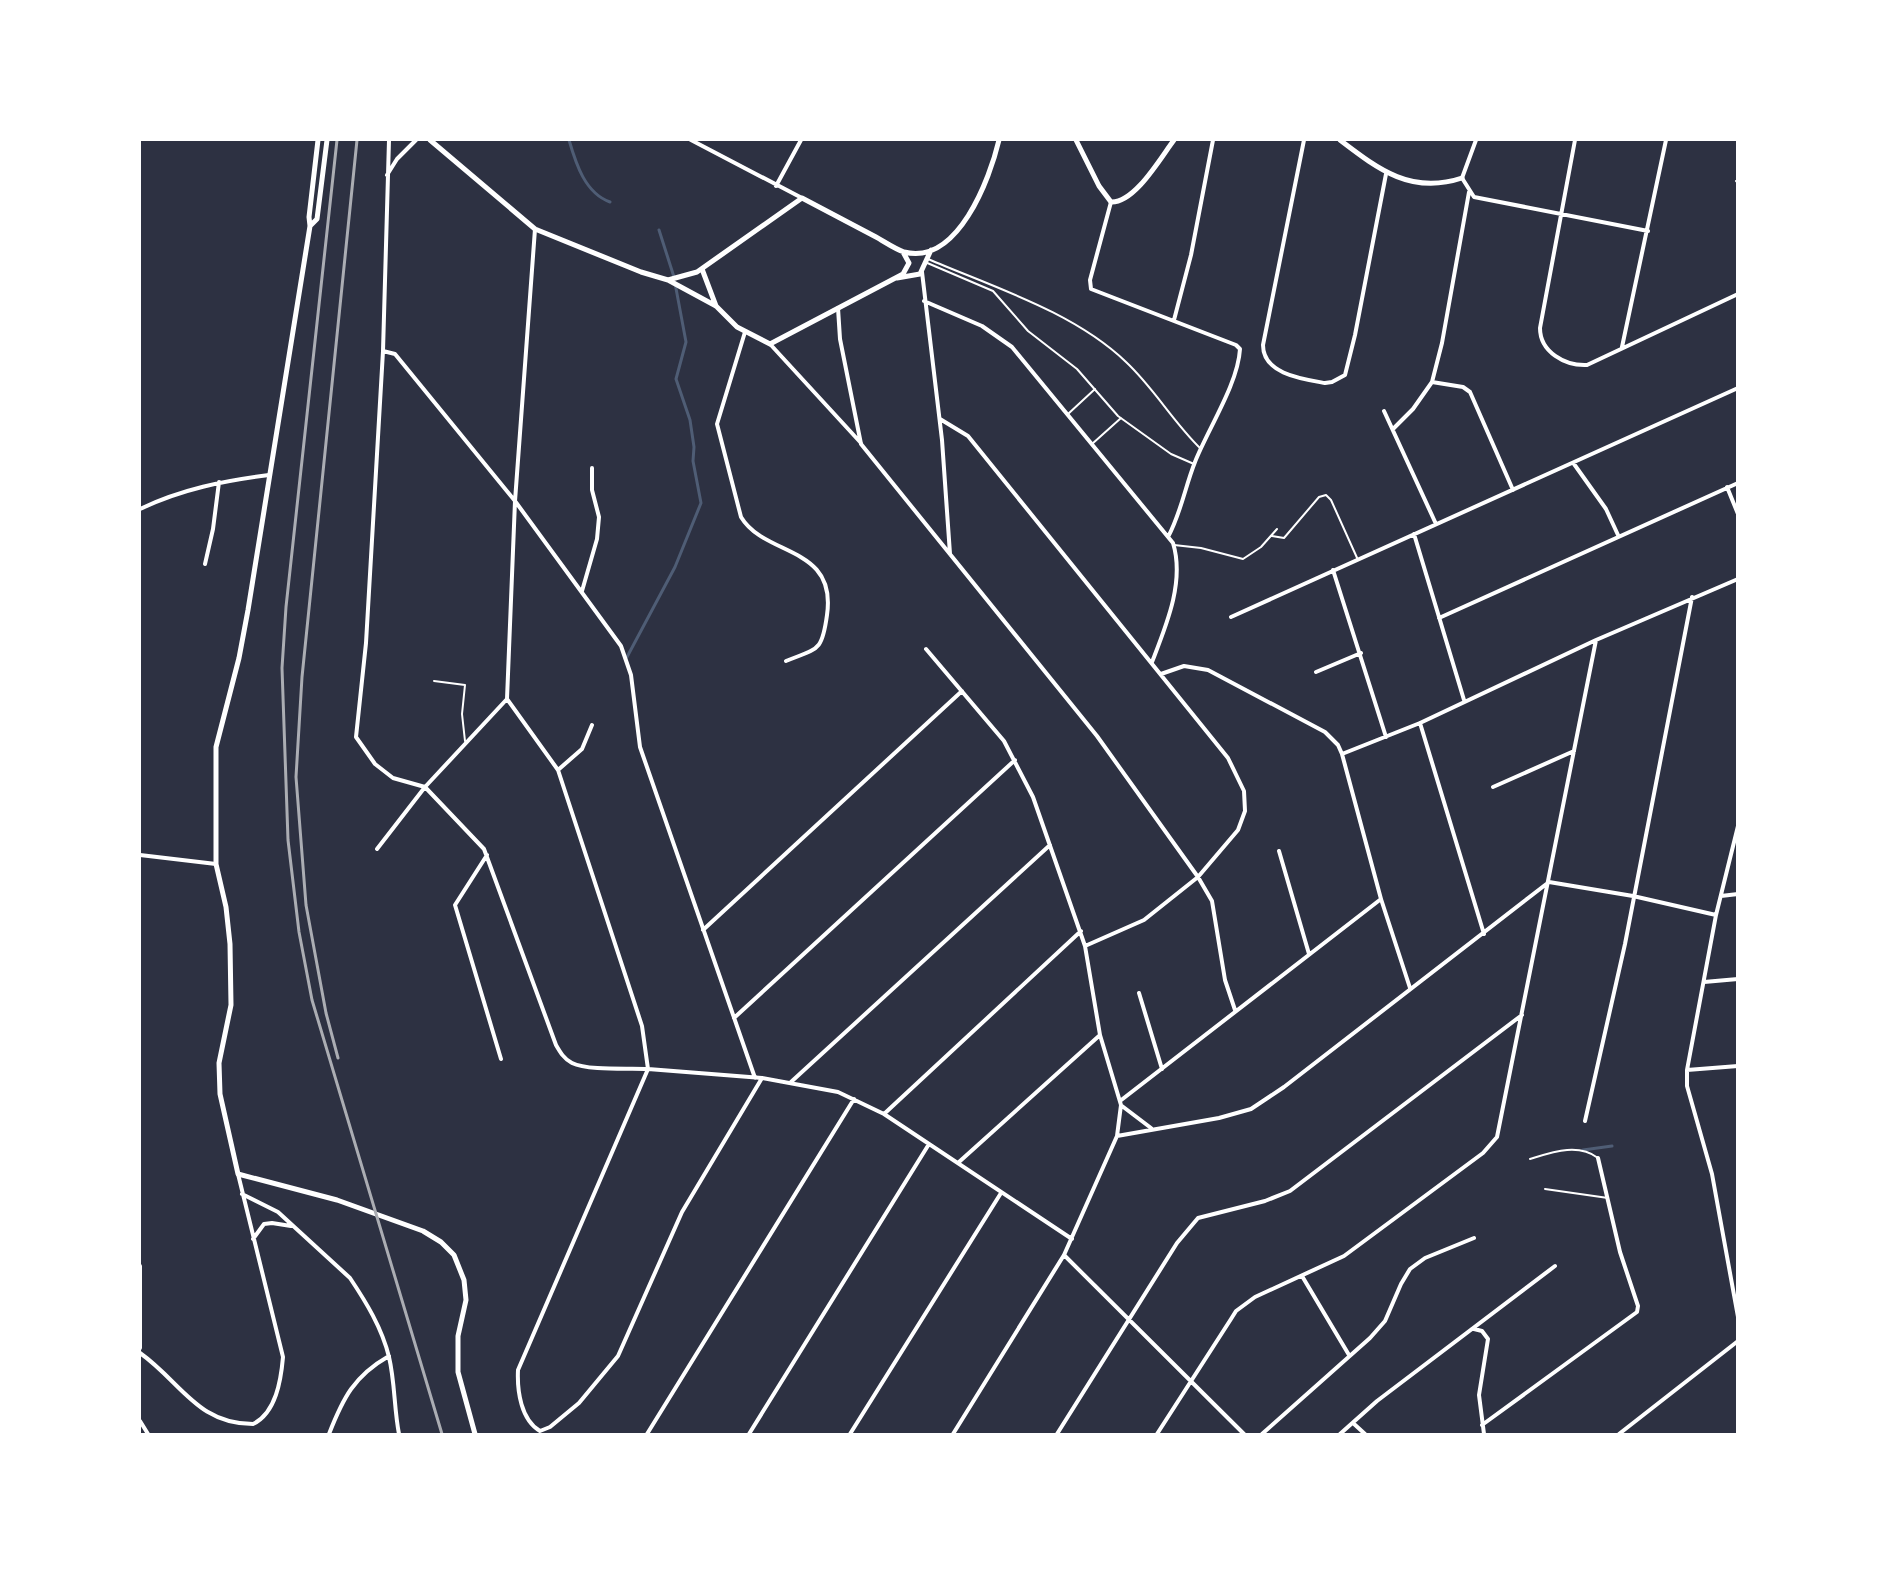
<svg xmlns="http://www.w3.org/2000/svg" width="1877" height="1574" font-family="Lato,sans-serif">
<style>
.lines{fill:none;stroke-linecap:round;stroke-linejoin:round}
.stream{stroke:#4f5d75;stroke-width:3}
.service{stroke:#fff;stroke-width:2}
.minor{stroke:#fff;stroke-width:4}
.tertiary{stroke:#fff;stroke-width:5}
.rail{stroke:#abadb3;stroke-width:3}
</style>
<rect width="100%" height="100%" fill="#2d3142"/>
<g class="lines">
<!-- stream -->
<path class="stream" d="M569,140c7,24 16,53 41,62
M659,230l15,47
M627,657l48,-90 26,-64 -8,-42 1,-14 -4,-27 -14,-41 10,-37 -11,-59
M1583,1150l29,-4"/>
<!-- service -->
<path class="service" d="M1736,181l2,2
M928,259c65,28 146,53 198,103 28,26 47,60 75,87
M925,262l68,29 35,40 49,38 41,47 53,38 23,10
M1068,414l27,-25
M1092,444l29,-26
M1272,536l12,2 35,-41 7,-2 5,5 27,60
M1174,545l27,3 42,11 18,-12 16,-18
M434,681l31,4 -3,29 3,27
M1530,1159c23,-7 48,-16 68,-1
M1545,1189l63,9"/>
<!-- minor -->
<path class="minor" d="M389,140l-6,211 -17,292 -10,94 19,27 18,14 32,9 59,62 72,196c4,7 8,14 16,18 16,8 57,5 76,6l-130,301c-1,21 3,50 22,61l10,-4 29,-24 39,-47 64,-144 80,-134
M691,140l111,58
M1304,140l-41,205c0,29 39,34 62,38l7,-1 13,-7 10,-40 31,-161
M1476,140l-14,38 12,19 174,34
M1575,140l-35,188c0,24 25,38 47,37l151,-71
M387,175l10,-16 19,-19
M776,186l25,-46
M1111,202l-21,78 1,9 145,56 4,4c-2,35 -32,80 -45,113 -10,25 -14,51 -27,75
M922,272l20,168 8,114
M924,301l58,25 30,21 161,196c12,39 -7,83 -21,119
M838,308l2,31 21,105 236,292 101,141 14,24 13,79 10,30
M1174,320l17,-65 22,-115
M745,332l-28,92 24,93c24,40 96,28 86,98 -5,37 -9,33 -41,46
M770,344l91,99
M1622,347l44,-207
M383,351l12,3 120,147 106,145 10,29 9,72 115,331
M1432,382l31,5 7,5 43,98
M1384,411l52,113
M940,419l28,17 260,322 16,33 1,20 -7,19 -40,47 -54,43 -59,26
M1393,429l20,-20 19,-27 10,-39 27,-151
M1574,464l32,45 12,26
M1727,487l11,27
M140,509c42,-20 83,-28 129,-34
M1414,534l50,166
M205,564l8,-35 6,-47
M1333,570l53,167
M582,591l15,-52 2,-22 -7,-27v-22
M1231,617l507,-229
M1439,618l299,-135
M926,649l78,92 29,56 52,149 15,89 21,70 -4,31
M1316,672l45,-19
M1161,674l23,-8 24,4 117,62 13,13 4,9 39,145 29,89
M507,699l51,71 84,256 6,43 114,9 76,14 46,22 188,125
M507,699l8,-198 20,-272
M1420,723l64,211
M1342,754l78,-31 176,-83 142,-61
M558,770l24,-21 10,-24
M1493,787l81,-36
M1738,826l-22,89 -29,155v16l25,88 26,143
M377,849l48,-62 82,-88
M1279,851l30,103
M140,855l76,9
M487,855l-32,50 46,154
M1721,896l17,-2
M703,930l259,-239
M1704,982l34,-3
M1139,993l23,76
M734,1018l281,-258
M1687,1070l51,-4
M791,1082l259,-237
M1120,1101l261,-202
M1122,1106l29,22
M884,1114l197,-183
M1585,1121l40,-177 67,-347
M959,1162l141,-127
M242,1194l36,18 72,66c16,24 32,50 39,79 6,25 5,52 10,77
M253,1239l11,-15 8,-1 19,3
M1064,1255l180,179
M140,1266v82
M1302,1276l47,79
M1474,1329l8,2 6,8 -9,56 5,39
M140,1353c41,29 57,71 113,71 23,-11 28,-44 30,-67l-45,-183
M140,1421l8,13
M1353,1423l12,11
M1482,1425l155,-113 1,-6 -18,-54 -22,-94
M329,1434c14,-36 25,-58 60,-78
M647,1434l207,-335
M749,1434l180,-290
M850,1434l151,-241
M953,1434l111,-179 53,-119 102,-18 32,-9 33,-22 265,-205 84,14 83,19
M1057,1434l120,-191 21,-25 67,-17 25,-10 232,-176
M1157,1434l74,-115 5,-8 19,-14 89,-41 139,-103 14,-16 99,-497
M1262,1434l108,-96 15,-17 16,-37 9,-15 15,-11 49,-20
M1340,1434l37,-33 178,-135
M1619,1434l119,-93"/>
<!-- tertiary -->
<path class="tertiary" d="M318,140l-9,77 1,9 -62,384 -9,48 -23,89v117l10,43 4,37 1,61 -12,58 1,31 18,80 99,26 86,31 18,11 13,13 10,25 2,20 -8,36v36l17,62
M430,140l105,89 106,43 27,8 48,26 21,21 33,17 133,-70 6,-11 -6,-11
M1076,140l23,46 12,16c24,1 50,-45 63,-62
M1340,140c38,29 71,55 122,38
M310,226l7,-7 10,-79
M702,269l14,37
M897,278l23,-4 11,-24
M668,280l29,-8 105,-74c25,13 49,26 74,39 9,5 19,12 28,15 54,14 86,-74 95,-112"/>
<!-- rail -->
<path class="rail" d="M337,140l-51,467 -4,61 6,172 11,92 13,68 130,434
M338,1058l-12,-45 -20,-108 -10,-128 6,-100 55,-537"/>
</g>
<!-- border -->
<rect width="1877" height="1574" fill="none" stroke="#ffffff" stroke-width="282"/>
</svg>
